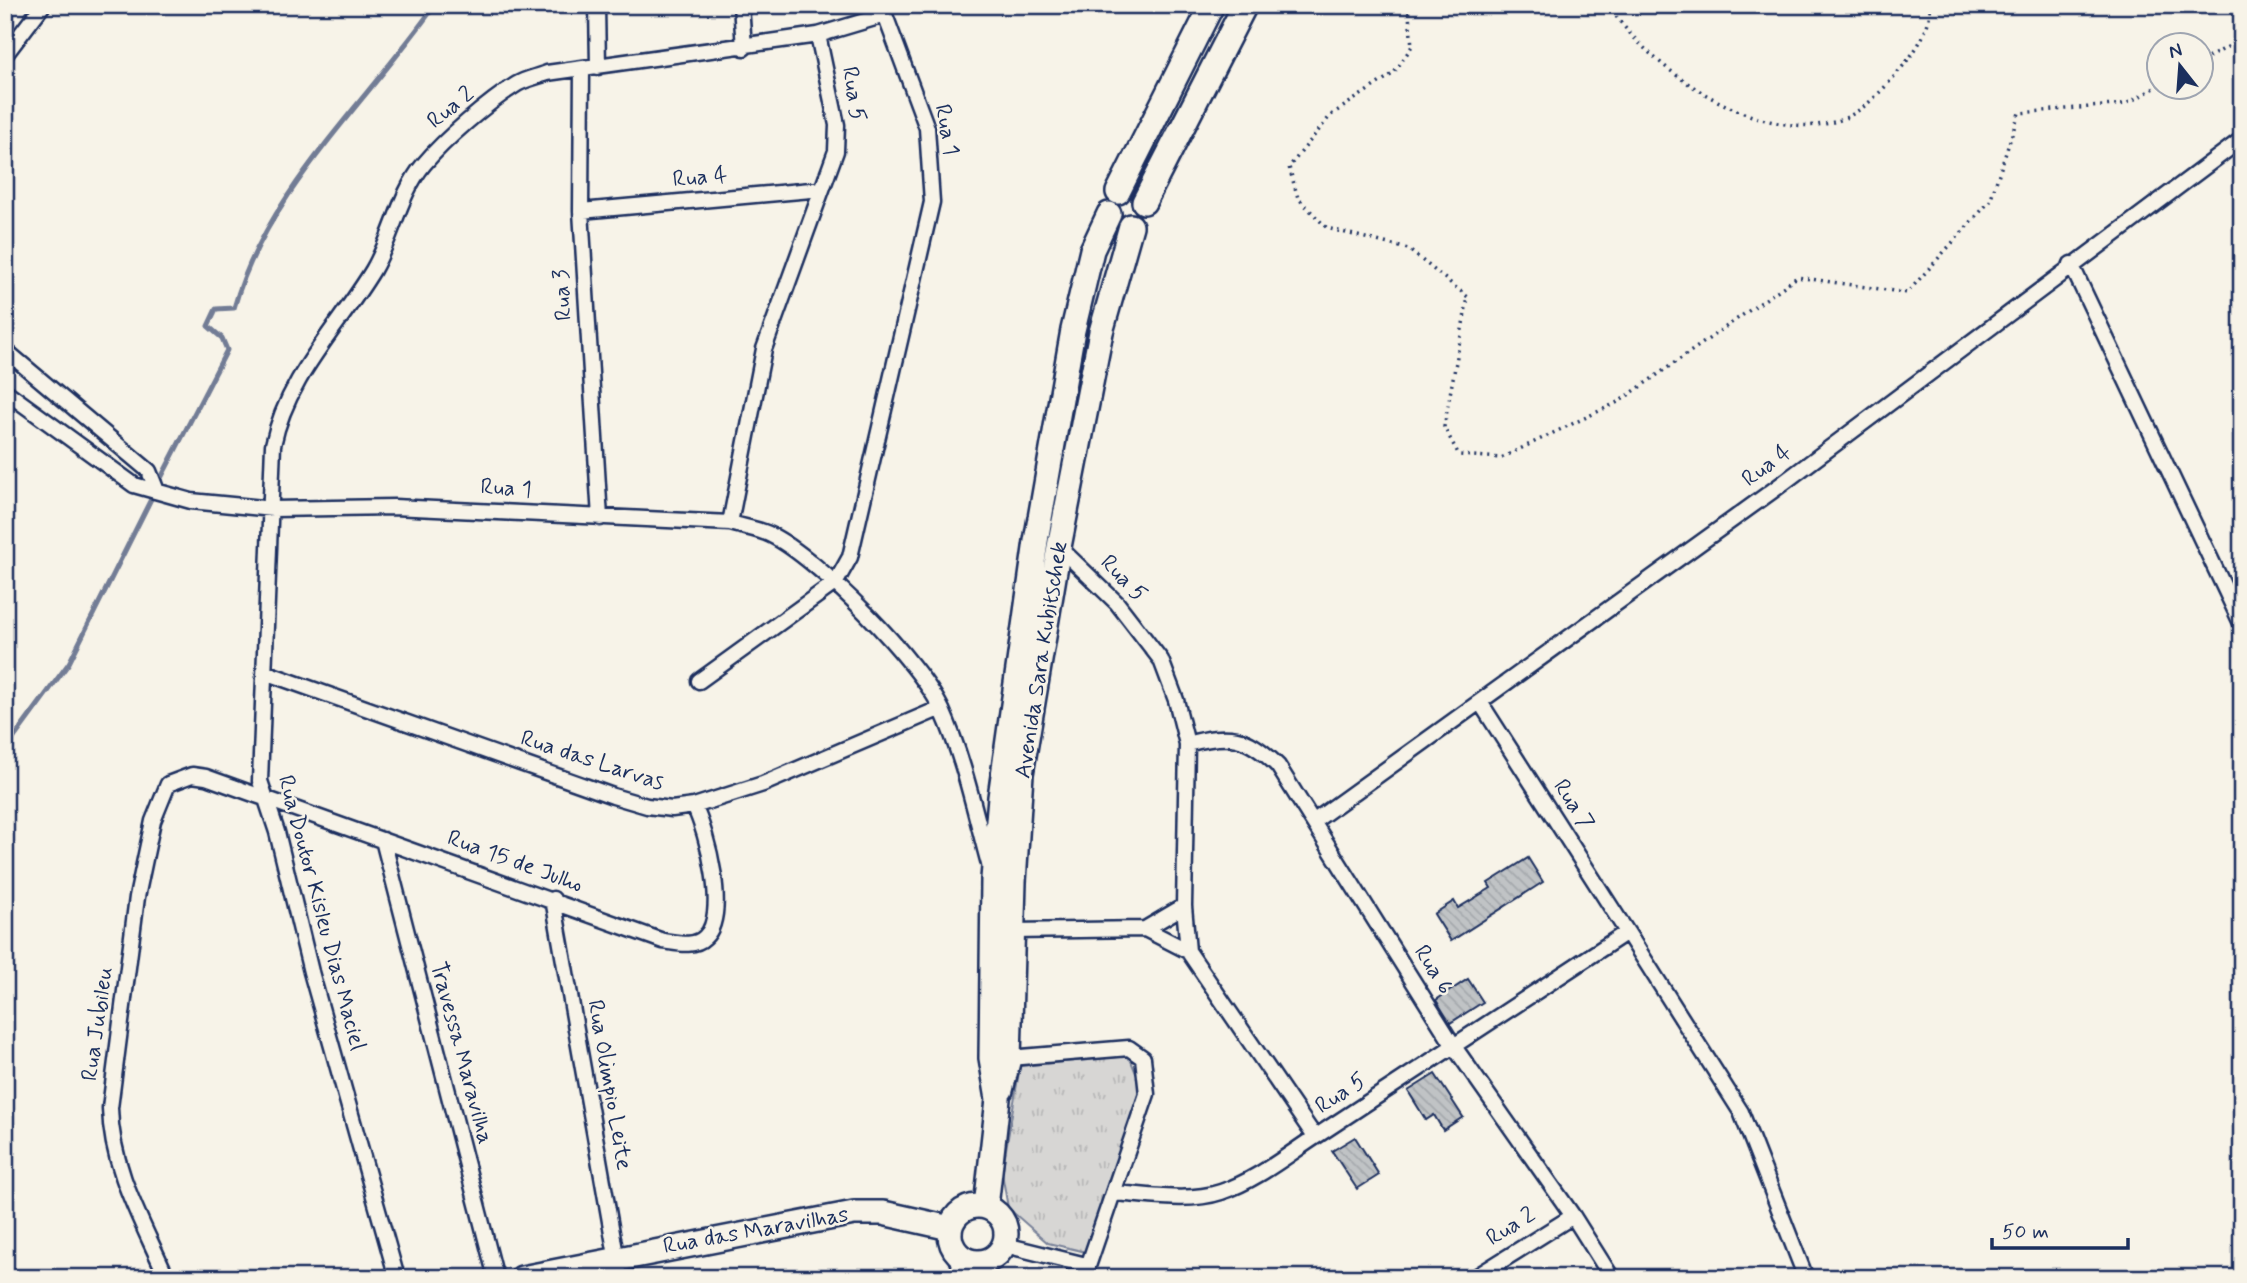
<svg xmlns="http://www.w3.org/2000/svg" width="2247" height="1283" font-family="Mynerve,sans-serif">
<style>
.park{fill:url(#park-tufts);stroke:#798299;stroke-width:2}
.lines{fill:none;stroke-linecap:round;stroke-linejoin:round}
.stream{stroke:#727c95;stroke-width:5}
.building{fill:url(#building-back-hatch);stroke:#1b2f5e;stroke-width:2}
.street-casing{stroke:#1b2f5e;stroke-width:19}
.secondary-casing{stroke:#1b2f5e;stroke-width:26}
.primary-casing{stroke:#1b2f5e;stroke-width:28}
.path{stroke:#1b2f5e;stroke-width:3.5;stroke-dasharray:2 5;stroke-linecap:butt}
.street{stroke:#f7f3e8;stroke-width:14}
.secondary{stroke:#f7f3e8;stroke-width:21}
.primary{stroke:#f7f3e8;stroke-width:23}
.labels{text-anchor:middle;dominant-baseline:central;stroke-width:5;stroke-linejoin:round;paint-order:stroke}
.street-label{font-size:23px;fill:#1b2f5e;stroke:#f7f3e8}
</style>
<defs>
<pattern id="park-tufts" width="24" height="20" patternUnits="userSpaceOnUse" patternTransform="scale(1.75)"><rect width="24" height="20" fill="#d7d6d4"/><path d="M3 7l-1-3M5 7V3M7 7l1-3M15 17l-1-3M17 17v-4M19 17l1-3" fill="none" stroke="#b8b8b8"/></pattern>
<pattern id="building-back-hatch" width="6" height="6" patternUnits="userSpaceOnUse" patternTransform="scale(1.75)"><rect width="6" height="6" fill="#c0c3c5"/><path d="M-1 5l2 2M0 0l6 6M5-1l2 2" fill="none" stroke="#a4a8ac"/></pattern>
</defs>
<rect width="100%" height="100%" fill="#f7f3e8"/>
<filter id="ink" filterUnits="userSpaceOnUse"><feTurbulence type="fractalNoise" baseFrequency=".0143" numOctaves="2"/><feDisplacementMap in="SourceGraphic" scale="14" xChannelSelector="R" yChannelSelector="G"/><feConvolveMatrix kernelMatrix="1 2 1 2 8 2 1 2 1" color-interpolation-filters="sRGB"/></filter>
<g filter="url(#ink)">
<!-- park -->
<path class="park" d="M1129,1056l12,30 -55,166 -38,-9 -40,-35 -6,-35 18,-107z"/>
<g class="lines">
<!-- stream -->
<path class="stream" d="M161,478l66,-128 -5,-12 -14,-12 8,-17 18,-1c31,-114 134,-207 201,-303
M5,750l64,-87 82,-164"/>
</g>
<!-- building -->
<path class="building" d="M1528,858l15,24 -92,59 -17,-27 20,-13 4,7 33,-20 -3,-5z
M1468,979l15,23 -33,21 -14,-23z
M1435,1074l28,43 -20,13 -9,-15 -8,5 -18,-29z
M1355,1137l24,38 -22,14 -25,-38z"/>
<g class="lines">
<defs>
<path id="street" d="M597,5l1,62
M741,5l3,43
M5,55l38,-50
M582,69l-1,142 19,307
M581,211l241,-22
M2071,264l171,361
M5,350l144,121 8,20
M5,391l129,94 57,16 82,8 121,-2 336,16c13,4 29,6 41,12 48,24 149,127 171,175 22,49 33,103 47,154
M730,523l34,-174 72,-198 1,-26 -19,-90
M1059,547l58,56 44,57 15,40 11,44 -3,162 4,45 127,186 312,-205 114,180 65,166
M267,673l346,123 34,10 25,3 22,-3 69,-22 178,-76
M699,681l137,-99 14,-25 82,-355 -5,-74 -42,-113
M1480,702l147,230
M1187,744c42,-11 59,-10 91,22l177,282 118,168 39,62
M1313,822l462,-333 467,-350
M383,840l113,438
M553,899l67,379
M1145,929l39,-23
M1013,931l132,-2 43,22
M1009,1058l120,-10 14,10 4,36 -34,99
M1005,1245l81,20
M167,1278c-24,-55 -56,-109 -57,-170l27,-211 16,-76 15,-37 24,-9 14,2 457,164c14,2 31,7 42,-4 24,-22 2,-105 -11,-131
M397,1278l-86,-306 -34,-140 -17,-51 13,-336c14,-68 65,-117 100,-175 20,-34 26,-76 51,-106 21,-25 64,-62 93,-80 8,-5 20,-7 30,-11l271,-38 67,-20
M1084,1278l29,-85c35,2 75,10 108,-1 34,-11 65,-36 94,-55
M1474,1278l99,-62"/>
<path id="secondary" d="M961,1278l3,-19"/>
<path id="primary" d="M1118,192l94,-187
M1144,202l101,-197
M1001,1090l8,-32 5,-176 7,-108 38,-227 42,-215 30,-106
M950 1234a28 28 0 1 1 56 0a28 28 0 1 1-56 0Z
M986,1207l12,-108 -7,-41 2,-179 7,-82 36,-256 37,-211 19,-80 17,-36
M522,1278l332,-65h29l67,15"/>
</defs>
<!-- street casing -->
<use href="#street" class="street-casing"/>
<!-- secondary casing -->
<use href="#secondary" class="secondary-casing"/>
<!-- primary casing -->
<use href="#primary" class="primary-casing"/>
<!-- path -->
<path class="path" d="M1408,5l4,41 -18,27 -63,42 -42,52 9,31 29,30 81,21 60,48 -24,130 15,28 42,3 119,-57 177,-124 110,16 83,-92 29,-88 107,-9 34,-19
M1608,5c42,65 155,144 235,114 19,-8 36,-25 49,-40 18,-21 39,-45 38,-74
M2234,5l8,3
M2202,61l40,-22"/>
<!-- street -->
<use href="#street" class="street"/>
<!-- secondary -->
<use href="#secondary" class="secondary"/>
<!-- primary -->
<use href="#primary" class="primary"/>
</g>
</g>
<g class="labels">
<!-- street labels -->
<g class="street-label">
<text transform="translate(853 94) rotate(81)">Rua 5</text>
<text transform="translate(451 108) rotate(-39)">Rua 2</text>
<text transform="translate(946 130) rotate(79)">Rua 1</text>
<text transform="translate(700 178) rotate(-5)">Rua 4</text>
<text transform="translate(563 295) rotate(-94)">Rua 3</text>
<text transform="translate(1767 466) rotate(-37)">Rua 4</text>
<text transform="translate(506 489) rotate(4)">Rua 1</text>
<text transform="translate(1123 579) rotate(46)">Rua 5</text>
<text transform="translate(1042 660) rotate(-81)">Avenida Sara Kubitschek</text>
<text transform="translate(592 761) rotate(18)">Rua das Larvas</text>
<text transform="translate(1573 805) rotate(57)">Rua 7</text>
<text transform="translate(515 862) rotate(20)">Rua 15 de Julho</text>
<text transform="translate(321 913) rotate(75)">Rua Doutor Kisleu Dias Maciel</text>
<text transform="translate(1433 970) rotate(58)">Rua 6</text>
<text transform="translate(98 1024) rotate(-82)">Rua Jubileu</text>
<text transform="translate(461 1053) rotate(75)">Travessa Maravilha</text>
<text transform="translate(609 1085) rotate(80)">Rua Olimpio Leite</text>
<text transform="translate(1341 1094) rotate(-33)">Rua 5</text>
<text transform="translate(1511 1227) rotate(-32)">Rua 2</text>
<text transform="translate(756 1231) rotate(-10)">Rua das Maravilhas</text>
</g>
</g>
<!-- margin -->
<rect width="2247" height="1283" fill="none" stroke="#f7f3e8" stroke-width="28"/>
<rect x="14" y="14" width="2219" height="1255" fill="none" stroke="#1b2f5e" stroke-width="2.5" filter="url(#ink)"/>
<!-- north arrow -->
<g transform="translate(2180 66) rotate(343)"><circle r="33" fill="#f7f3e8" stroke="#9fa5b1" stroke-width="2"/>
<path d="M0-5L12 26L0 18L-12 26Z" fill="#1b2f5e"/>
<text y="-10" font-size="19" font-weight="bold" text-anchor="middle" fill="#1b2f5e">N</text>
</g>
<!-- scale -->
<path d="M1992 1238v10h136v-10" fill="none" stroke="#1b2f5e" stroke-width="3.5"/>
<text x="2002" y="1238" font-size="21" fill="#1b2f5e" stroke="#f7f3e8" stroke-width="5" paint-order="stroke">50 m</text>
</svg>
